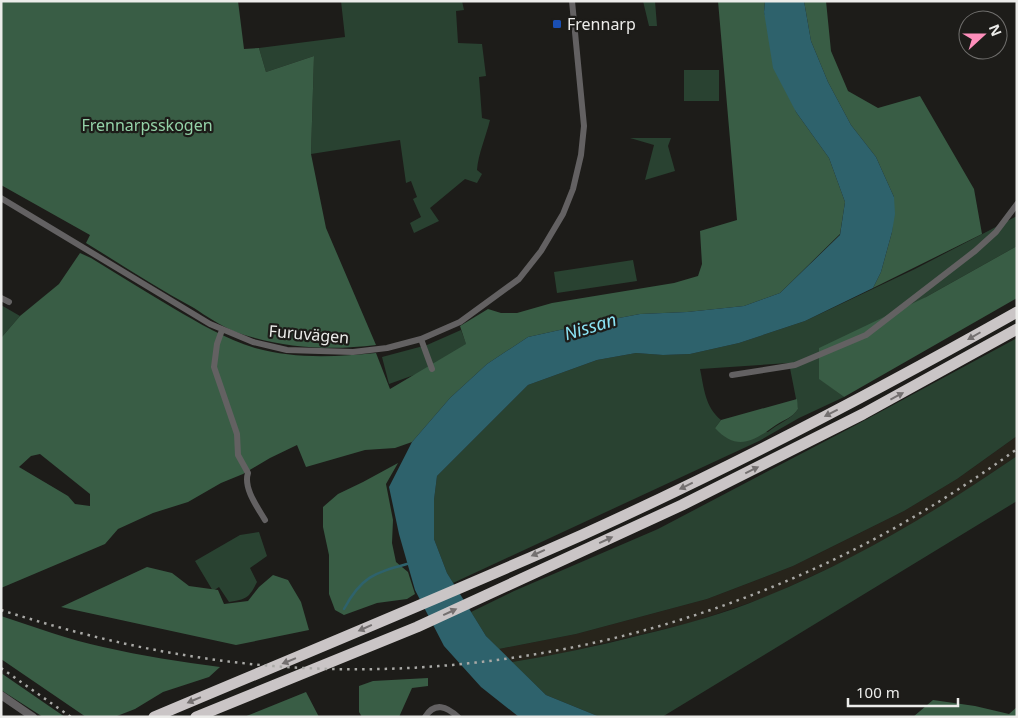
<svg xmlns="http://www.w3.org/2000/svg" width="1018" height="718" font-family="'Noto Sans',sans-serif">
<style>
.built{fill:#27241b}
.green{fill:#294231;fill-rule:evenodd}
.forest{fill:#395d45;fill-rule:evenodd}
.water{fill:#2e626c}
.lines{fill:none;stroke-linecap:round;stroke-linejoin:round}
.stream{stroke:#2e626c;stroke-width:2.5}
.minor{stroke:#636162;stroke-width:6}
.tertiary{stroke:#636162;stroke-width:8}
.motorway{stroke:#cac5c6;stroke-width:11}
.rail{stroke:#a9a9a6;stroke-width:2.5;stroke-dasharray:2.5 5;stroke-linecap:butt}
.oneway{fill:#747070}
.transit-dot{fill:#1a4fb4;stroke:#1d1c19;stroke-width:2}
.labels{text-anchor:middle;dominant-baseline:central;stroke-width:4.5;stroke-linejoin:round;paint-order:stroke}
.poi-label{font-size:16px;fill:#ececea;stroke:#1d1c19;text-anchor:start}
.park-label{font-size:16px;fill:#94d2a8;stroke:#1d1c19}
.street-label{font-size:16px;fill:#ececea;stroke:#1d1c19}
.water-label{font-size:18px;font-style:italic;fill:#8be3f4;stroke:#1d1c19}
</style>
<rect width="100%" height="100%" fill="#1d1c19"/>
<!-- built -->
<path class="built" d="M1017,436v20l-58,39 -43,27 -65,36 -84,39 -77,26 -135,32 -43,7 -13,-13 77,-15 131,-35 86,-33 111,-55 53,-32z"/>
<!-- green -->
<path class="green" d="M341,1h121l2,9 -8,1 2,32 24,1 4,32 -7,1 3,41 8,2c-4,16 -12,35 -13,50l5,4 -5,9 -12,-4 -35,29 9,13 -25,12 -4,-10 11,-6 -8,-18 4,-2 -6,-16 -5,2 -6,-43 -89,14 3,-98 -48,16 -7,-24 86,-11z
M643,1h12l2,25h-8z
M684,70h35v31h-35z
M630,138h41l-3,8 7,25 -30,9 9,-35z
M1017,216v30l-91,51 -106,82 24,18 -45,21 -40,23 -306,142 -6,-10 -13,-34v-39l3,-24 91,-91 69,-25 39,-7 27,2 27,-1 49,-11 66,-22 110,-52zM789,363l9,46c-7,11 -20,14 -30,23l-53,-4 6,-8c-16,-13 -17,-32 -21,-51z
M633,260l4,21 -80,12 -3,-21z
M1,305l19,11 -19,22z
M461,330l6,16 -39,24 -39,14 -7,-27 45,-12z
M1017,338v98l-60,43 -53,32 -111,55 -86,33 -131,35 -77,15 -13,-13 -15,-24 43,-21 144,-62 198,-104z
M1017,456v45l-355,216h-62l-54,-22 -34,-33c43,-7 86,-16 129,-27 43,-10 86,-22 126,-39 89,-36 171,-86 250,-140z
M259,532l8,24 -17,12 7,14c-8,16 -10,17 -28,20l-10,-15 -6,4 -18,-30 45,-26z"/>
<!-- forest -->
<path class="forest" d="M1,1h237l6,48 15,-1 7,24 48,-16 -3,98 15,74 50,117c-48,6 -97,3 -143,-14 -13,-6 -27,-15 -39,-23 -37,-20 -72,-43 -108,-65l4,-8 -89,-50z
M718,1h47l-1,11 32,100 33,46 16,44 -5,32 -60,59 -36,13 -57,6 -47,2 -53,10 -59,13 -41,27 -37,34 -38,44 -17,6 -30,2 -59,17 -9,-22 -27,13 -27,16 -22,9 -33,19 -35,11 -35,16 -13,15 -104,44v-250l19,-22 39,-32 21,-31 11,5c27,17 54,33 82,50 26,15 52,31 82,40 39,11 80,9 121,5l14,36 76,-45 -6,-18 28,-17 13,4h16l35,-10 122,-20 24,-7 4,-12 -2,-33 37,-11zM40,454l50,40v12l-15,-2 -7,-8 -49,-29 12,-11z
M804,1h22l5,50 17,40 30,17 42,-12 54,93 8,45 -109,54 8,-16 11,-40 2,-35 -18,-40 -25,-32 -23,-43 -17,-41z
M1017,246v52l-173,99 -25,-18v-31l107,-51z
M797,399l1,10c-6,9 -13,10 -22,16 -22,16 -39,27 -61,3l6,-8z
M398,463l-12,21 7,36 -1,23 4,19 12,10 7,22 -8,5 -30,4 -33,12 -9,-5 -6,-16v-39l-6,-28v-20l15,-13 25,-12z
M147,567l25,6 17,13 29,4 6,14 24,-3 11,-14 14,-12 15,5 13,22 8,28 -73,15 -175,-38z
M1,616c34,11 68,24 102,31 39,9 78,15 117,20l-11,10 -46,15 -28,17 -18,7 -31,1 -85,-58z
M1,673l64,44h-22l-42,-27z
M428,678v8l-16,2 -13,29h-37l-3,-5v-26l14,-5z
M306,692l13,25h-75z
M933,700l42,6 34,8 8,-7v10h-104z"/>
<!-- water -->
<path class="water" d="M765,1h39l7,40 17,41 23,43 25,32 18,40 1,17 -3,18 -11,40 -8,16 -68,33 -66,22 -49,11 -27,1 -27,-2 -39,7 -69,25 -91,91 -3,24v39l13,34 39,63 60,59 54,22h-81l-38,-30 -37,-41 -29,-56 -16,-56 -10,-47 23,-45 38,-44 37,-34 41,-27 59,-13 53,-10 47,-2 57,-6 36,-13 60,-58 5,-33 -16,-44 -33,-46 -23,-44 -9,-56z"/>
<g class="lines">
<!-- stream -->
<path class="stream" d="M344,609c17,-32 30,-36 63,-45"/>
<!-- minor -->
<path class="minor" d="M1,198l209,126 43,18 34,8 66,2 34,-4 34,-9 39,-17 59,-43 22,-28 22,-37 10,-25 8,-34 3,-29 -12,-125
M1,298l8,4
M222,330l-5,14 -3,23 23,67 1,21 10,18c-5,15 10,35 17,47
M421,339l11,30
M732,375l63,-10 71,-30 109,-84 21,-19 21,-28
M425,717c10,-16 22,-10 33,0"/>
<!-- tertiary -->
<path class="tertiary" d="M1,695l32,22"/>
<!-- motorway -->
<path class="motorway" d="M154,717c142,-60 286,-119 428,-182 148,-67 293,-143 435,-223
M196,717l221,-90 265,-122 181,-91 154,-85"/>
<!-- rail -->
<path class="rail" d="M1,610c60,19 121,35 183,45 219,37 449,1 649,-95 65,-31 126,-69 184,-111
M1,668l70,49"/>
</g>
<!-- one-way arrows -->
<defs><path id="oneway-solid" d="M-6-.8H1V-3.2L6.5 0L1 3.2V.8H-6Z" transform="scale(1.25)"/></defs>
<g class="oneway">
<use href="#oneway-solid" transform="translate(974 336) rotate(150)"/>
<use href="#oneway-solid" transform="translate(897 396) rotate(-28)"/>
<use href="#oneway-solid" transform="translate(831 413) rotate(153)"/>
<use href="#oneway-solid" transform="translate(752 470) rotate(-26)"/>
<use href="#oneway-solid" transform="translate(686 486) rotate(154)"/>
<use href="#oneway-solid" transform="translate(606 540) rotate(-25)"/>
<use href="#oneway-solid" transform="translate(538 553) rotate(156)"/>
<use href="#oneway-solid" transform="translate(450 612) rotate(-25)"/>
<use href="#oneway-solid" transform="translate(365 628) rotate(156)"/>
<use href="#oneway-solid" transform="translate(289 661) rotate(158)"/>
<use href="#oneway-solid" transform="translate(194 700) rotate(157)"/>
</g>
<!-- markers -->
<rect class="transit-dot" x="552" y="19" width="10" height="10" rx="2.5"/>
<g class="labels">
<!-- poi labels -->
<g class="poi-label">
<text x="567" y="24">Frennarp</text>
</g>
<!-- park labels -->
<g class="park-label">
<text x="147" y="125">Frennarpsskogen</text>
</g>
<!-- street labels -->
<g class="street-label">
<text transform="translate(309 334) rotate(5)">Furuvägen</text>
</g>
<!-- water labels -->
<g class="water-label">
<text transform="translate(590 326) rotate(-17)">Nissan</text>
</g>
</g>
<!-- border -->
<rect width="1018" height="718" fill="none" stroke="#ececea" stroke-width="5"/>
<!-- north arrow -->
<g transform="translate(983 35) rotate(69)"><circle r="24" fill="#1d1c19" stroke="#706f6d"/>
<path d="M0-4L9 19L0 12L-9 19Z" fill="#fe8ebb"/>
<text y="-8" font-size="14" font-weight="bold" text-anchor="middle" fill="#ececea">N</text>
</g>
<!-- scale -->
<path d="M848 698v8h110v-8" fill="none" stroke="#ececea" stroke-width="2.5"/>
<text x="856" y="698" font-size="15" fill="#ececea" stroke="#1d1c19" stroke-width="4" paint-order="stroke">100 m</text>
</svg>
